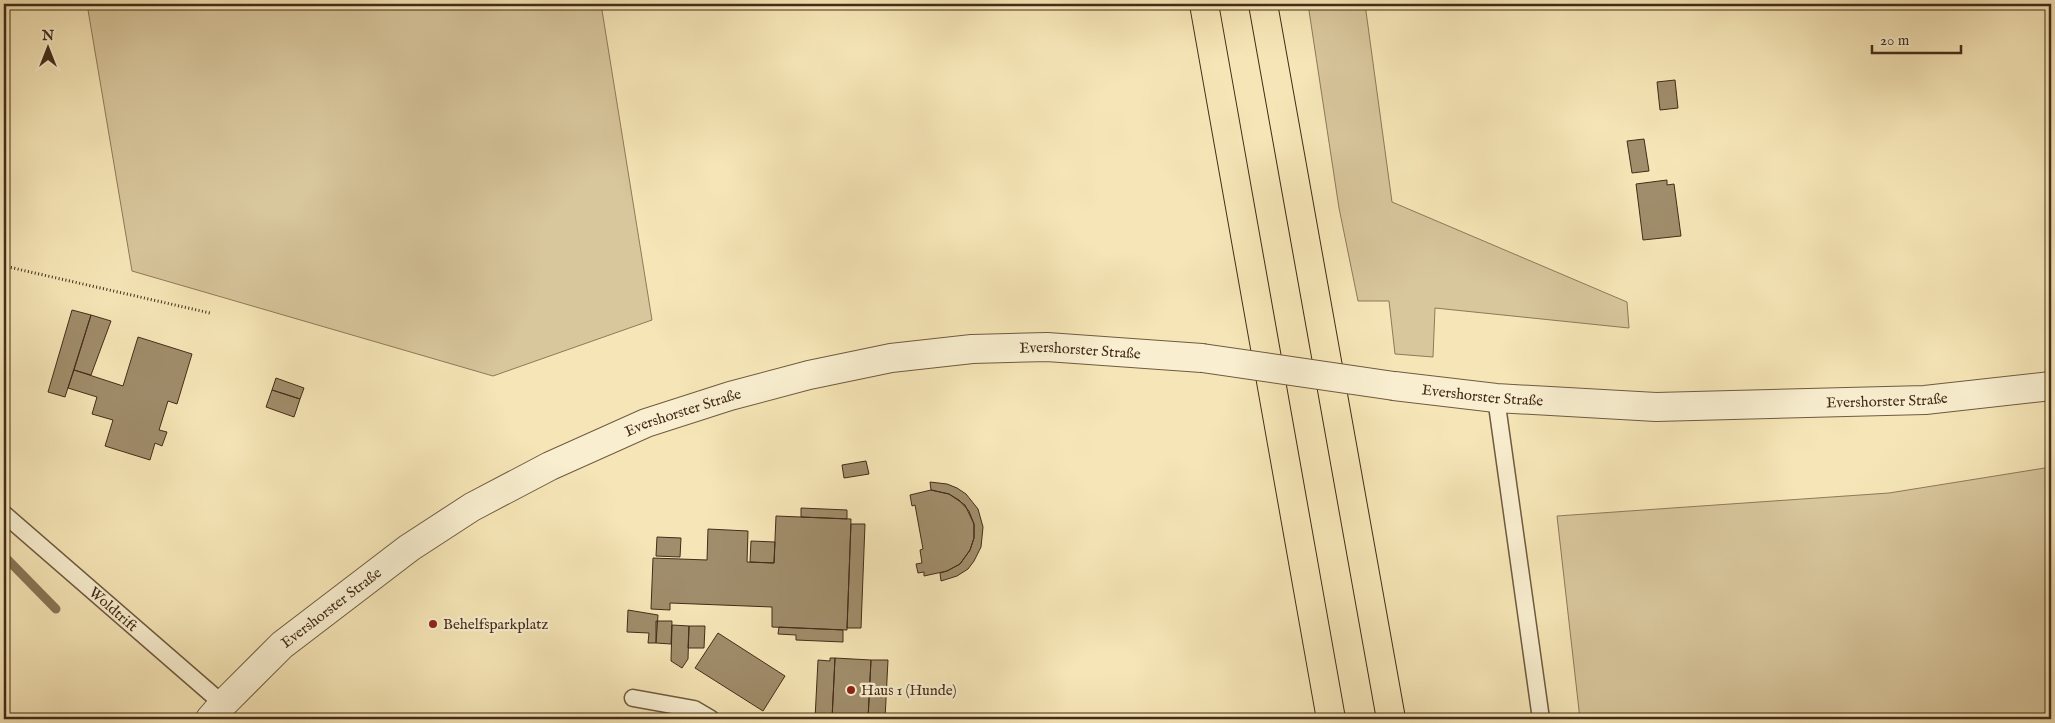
<svg xmlns="http://www.w3.org/2000/svg" width="2055" height="723" font-family="'IM FELL English',serif">
<style>
.green{fill:#d8c69c;stroke:#8e795a}
.lines{fill:none;stroke-linecap:round;stroke-linejoin:round}
.stream{stroke:#8a7657;stroke-width:9}
.building{fill:#a08d6b;stroke:#432c19}
.service-casing{stroke:#705a40;stroke-width:19}
.tertiary-casing{stroke:#705a40;stroke-width:30}
.motorway-casing{stroke:#432c19;stroke-width:30}
.path{stroke:#432c19;stroke-width:3;stroke-dasharray:1 2.5;stroke-linecap:butt}
.service{stroke:#f9efd0;stroke-width:16}
.tertiary{stroke:#f9efd0;stroke-width:28}
.motorway{stroke:#f6e6b7;stroke-width:28}
.tertiary-bridge-casing{stroke:#705a40;stroke-width:30;stroke-linecap:butt}
.tertiary-bridge{stroke:#f9efd0;stroke-width:28}
.poi-dot{fill:#8f2418;stroke:#f9efd0;stroke-width:2}
.labels{text-anchor:middle;dominant-baseline:central;stroke-width:4.5;stroke-linejoin:round;paint-order:stroke}
.street-label{font-size:15px;fill:#432c19;stroke:#f9efd0}
.poi-label{font-size:15px;fill:#432c19;stroke:#f9efd0;text-anchor:start}
</style>
<rect width="100%" height="100%" fill="#f6e6b7"/>
<filter id="stains"><feTurbulence type="fractalNoise" baseFrequency=".004" numOctaves="4"/><feColorMatrix values="0 0 0 0 .2 0 0 0 0 .09 0 0 0 0 .02 0 0 0 .5 -.17"/></filter>
<radialGradient id="worn" r=".72"><stop offset=".6" stop-color="#630" stop-opacity="0"/><stop offset="1" stop-color="#630" stop-opacity=".3"/></radialGradient>
<!-- green -->
<path class="green" d="M87,4h514l51,316 -159,56 -361,-105z
M1308,4h57l27,198 235,100 2,26 -194,-20 -2,49 -38,-3 -6,-53h-31l-19,-93z
M2051,467v252h-471l-23,-203 332,-23z"/>
<g class="lines">
<!-- stream -->
<path class="stream" d="M4,556l52,53"/>
</g>
<!-- building -->
<path class="building" d="M1675,80l3,28 -18,2 -3,-28z
M1644,139l5,32 -17,2 -5,-32z
M1667,180v5l7,-1 7,52 -38,4 -7,-56z
M72,310l19,5 -26,82 -17,-5z
M91,315l20,6 -20,54 -17,-5z
M138,337l54,17 -15,50 -9,-3 -9,29 8,2 -5,14 -7,-3 -5,17 -45,-14 8,-26 -21,-6 5,-17 -29,-9 6,-18 49,16z
M276,378l28,10 -4,11 -28,-9z
M272,390l28,9 -6,18 -28,-10z
M866,461l3,13 -25,4 -2,-13z
M930,482l17,2 10,4 9,6 12,15 5,18 -2,20 -7,14 -6,8 -11,7 -16,5 -1,-8 7,-2 13,-7 10,-14 4,-12v-14l-5,-13 -10,-11 -10,-6 -18,-4z
M931,490l18,4 16,11 9,19v14l-4,12 -10,14 -13,7 -23,5v-4l-6,1 -2,-9 6,-1 -2,-13 3,-1 -8,-44 -3,1 -2,-11z
M801,508l46,2v9l-46,-2z
M776,516l75,3 -4,111 -75,-3v-20l-102,-4v7l-19,-1 2,-51 54,2 1,-31 40,2 -1,31 27,1z
M851,524h14l-4,104h-14z
M657,537l24,1 -1,19 -24,-1z
M751,541l24,1 -1,21 -24,-1z
M628,610l30,5 -2,28h-8l1,-10 -22,-1z
M656,621h16l-1,23 -15,-1z
M672,625l17,1 -1,33 -6,9 -11,-7z
M689,626h16l-1,22h-16z
M779,627l64,3v12l-47,-2v-5l-18,-1z
M718,633l67,43 -22,35 -68,-43z
M830,658h5l-3,61h-17l3,-59 12,1z
M835,658l36,2 -3,59h-36z
M871,660h17l-3,59h-17z"/>
<g class="lines">
<defs>
<g id="service">
<path d="M1496,398l45,321"/>
<path id="s1" d="M4,514l219,190"/>
<path d="M633,698l61,11 17,10"/>
</g>
<g id="tertiary">
<path id="s2" d="M1394,386l102,12 160,9 269,-7 126,-14"/>
<path id="s3" d="M210,719l13,-15 59,-59 127,-97 63,-41 78,-41 96,-43 84,-27 79,-21 82,-17 81,-9 75,-2 155,11"/>
</g>
<path id="motorway" d="M1204,4l127,715
M1263,4l128,715"/>
</defs>
<!-- service casing -->
<use href="#service" class="service-casing"/>
<!-- tertiary casing -->
<use href="#tertiary" class="tertiary-casing"/>
<!-- motorway casing -->
<use href="#motorway" class="motorway-casing"/>
<!-- path -->
<path class="path" d="M4,266l206,47"/>
<!-- service -->
<use href="#service" class="service"/>
<!-- tertiary -->
<use href="#tertiary" class="tertiary"/>
<!-- motorway -->
<use href="#motorway" class="motorway"/>
<defs>
<path id="tertiary-bridge" d="M1202,358l192,28"/>
</defs>
<!-- tertiary-bridge casing -->
<use href="#tertiary-bridge" class="tertiary-bridge-casing"/>
<!-- tertiary-bridge -->
<use href="#tertiary-bridge" class="tertiary-bridge"/>
</g>
<!-- markers -->
<g class="poi-dot">
<circle cx="433" cy="624" r="5"/>
<circle cx="851" cy="690" r="5"/>
</g>
<g class="labels">
<!-- street labels -->
<g class="street-label">
<text stroke="none"><textPath href="#s3" startOffset="975">Evershorster Straße</textPath></text>
<text stroke="none"><textPath href="#s2" startOffset="89">Evershorster Straße</textPath></text>
<text stroke="none"><textPath href="#s2" startOffset="494">Evershorster Straße</textPath></text>
<text stroke="none"><textPath href="#s3" startOffset="570">Evershorster Straße</textPath></text>
<text stroke="none"><textPath href="#s3" startOffset="165">Evershorster Straße</textPath></text>
<text stroke="none"><textPath href="#s1" startOffset="145">Woldtrift</textPath></text>
</g>
<!-- poi labels -->
<g class="poi-label">
<text x="443" y="624">Behelfsparkplatz</text>
<text x="861" y="690">Haus 1 (Hunde)</text>
</g>
</g>
<!-- margin -->
<rect width="2055" height="723" fill="none" stroke="#f6e6b7" stroke-width="20"/>
<rect x="5" y="5" width="2045" height="713" fill="none" stroke="#432c19" stroke-width="2.5"/>
<rect x="10" y="10" width="2035" height="703" fill="none" stroke="#432c19"/>
<!-- north arrow -->
<g transform="translate(48 48)" stroke="#f9efd0" stroke-width="4" paint-order="stroke">
<path d="M0-4L9 19L0 12L-9 19Z" fill="#432c19"/>
<text y="-8" font-size="14" font-weight="bold" text-anchor="middle" fill="#432c19">N</text>
</g>
<!-- scale -->
<path d="M1872 45v8h89v-8" fill="none" stroke="#432c19" stroke-width="2.5"/>
<text x="1880" y="45" font-size="15" fill="#432c19" stroke="#f9efd0" stroke-width="4" paint-order="stroke">20 m</text>
<rect width="100%" height="100%" filter="url(#stains)"/>
<rect width="100%" height="100%" fill="url(#worn)"/>
</svg>
